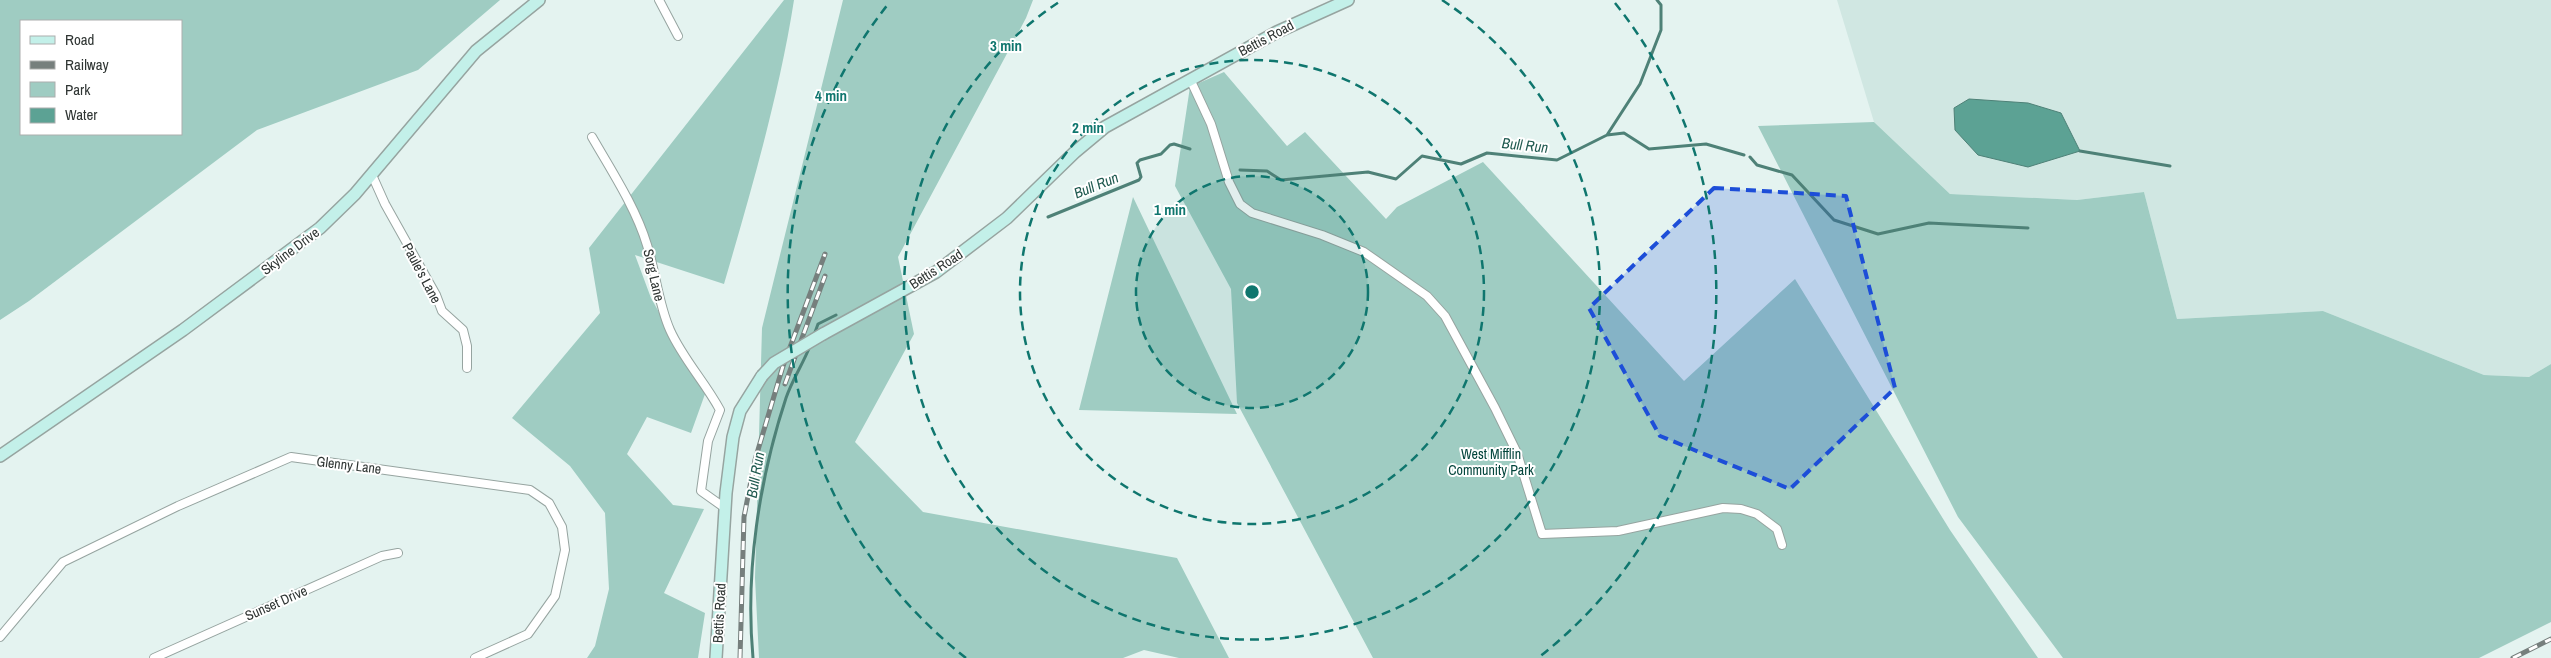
<svg xmlns="http://www.w3.org/2000/svg" width="2551" height="658" font-family="'Archivo Narrow',sans-serif">
<style>
.built{fill:#d0e7e2}
.green{fill:#9fccc2;fill-rule:evenodd}
.water{fill:#5ca294;stroke:#4e8177}
.lines{fill:none;stroke-linecap:round;stroke-linejoin:round}
.stream{stroke:#4e8177;stroke-width:3}
.street-casing{stroke:#96a4a0;stroke-width:10}
.secondary-casing{stroke:#96a4a0;stroke-width:14}
.street{stroke:#fff;stroke-width:8}
.secondary{stroke:#c3f0e9;stroke-width:11}
.rail-casing{stroke:#767f7d;stroke-width:5}
.rail{stroke:#fff;stroke-width:3;stroke-dasharray:9;stroke-linecap:butt}
.secondary-bridge-casing{stroke:#96a4a0;stroke-width:14;stroke-linecap:butt}
.secondary-bridge{stroke:#c3f0e9;stroke-width:11}
.marked{fill:#1d4ed8;fill-opacity:0.2;stroke:#1d4ed8;stroke-width:4;stroke-dasharray:10 6;stroke-linejoin:round}
.ring{fill:none;stroke:#0f766e;stroke-width:2.5;stroke-dasharray:9 6}
.labels{text-anchor:middle;dominant-baseline:central;stroke-width:4;stroke-linejoin:round;paint-order:stroke}
.street-label{font-size:14px;fill:#2f3533;stroke:#fff}
.park-label{font-size:14px;fill:#02443b;stroke:#fff}
.water-label{font-size:15px;font-style:italic;fill:#1f594f;stroke:#fff}
.centre{fill:#0f766e;stroke:#fff;stroke-width:2.5}
.ring-label{font-size:15px;text-anchor:middle;font-weight:bold;fill:#0f766e;stroke:#fff;stroke-width:4;stroke-linejoin:round;paint-order:stroke}
</style>
<rect width="100%" height="100%" fill="#e4f3f0"/>
<!-- built -->
<path class="built" d="M1837,0h714v364l-22,13 -45,-2 -161,-64 -146,8 -33,-127 -67,8 -127,-6 -76,-72z"/>
<!-- green -->
<path class="green" d="M0,0h500l-82,70 -161,60 -228,171 -29,19zM21,21h160v113h-160z
M784,0h10c-15,96 -43,191 -70,284l-89,-29 16,43 54,96 -14,39 -44,-16 -20,37 46,51 31,4 -40,84 41,20 -7,45h-111l8,-12 14,-57 -4,-76 -35,-47 -58,-48 88,-105 -11,-65z
M843,0h190l-7,18 -128,239 16,77 -59,108 68,70 254,46 52,100h-50l-35,-8 -21,8h-364l-4,-80 7,-250z
M1224,72l63,74 18,-14 81,87 11,-12 86,-45 201,219 111,-102 155,251 88,128h-665l-136,-255 -6,-114 -56,-103 15,-99z
M1874,122l76,72 127,6 67,-8 33,127 146,-8 161,64 45,2 22,-13v258l-72,36h-416l-105,-141 -200,-391z
M1133,197l104,217 -158,-4z"/>
<!-- water -->
<path class="water" d="M1969,99l59,4 33,10 19,38 -52,16 -50,-12 -23,-25 -1,-22z"/>
<g class="lines">
<!-- stream -->
<path class="stream" d="M1607,135l17,-2 25,16 57,-5 38,11
M2080,151l90,15
M1750,157l7,8 35,10 42,45 44,14 51,-11 99,5
M1240,170l27,1 14,9 87,-8 28,7 26,-23 39,8 26,-11 70,7 50,-25 33,-51 21,-54v-25l-4,-5
M1048,217l91,-37 2,-3 -4,-14 3,-3 21,-6 9,-9 4,-1 16,5
M814,335l4,-11 18,-9
M753,658c-8,-86 6,-178 33,-260 6,-18 17,-34 24,-52"/>
<defs>
<path id="street" d="M659,0l19,36
M1190,79l21,45 18,58 11,22 12,9 70,22 42,17 63,44 18,20 50,92 22,45 25,81 76,-3 105,-23 18,1 16,5 20,15 5,16
M592,137c19,33 44,71 55,108 9,28 11,58 23,85 13,29 35,52 50,80l-12,31 -7,50 24,17
M372,175l13,29 51,91 6,16 21,19 4,16v22
M0,637l63,-75 115,-56 113,-49 239,33 19,13 13,24 3,23 -10,46 -27,38 -53,24
M154,658l228,-102 16,-3"/>
<path id="secondary" d="M823,334l113,-62 71,-54 68,-66 30,-25 172,-95 71,-32
M0,456l183,-126 137,-102 35,-34 121,-143 63,-51
M716,658l10,-165 7,-56 7,-26 22,-35"/>
</defs>
<!-- street casing -->
<use href="#street" class="street-casing"/>
<!-- secondary casing -->
<use href="#secondary" class="secondary-casing"/>
<!-- street -->
<use href="#street" class="street"/>
<!-- secondary -->
<use href="#secondary" class="secondary"/>
<defs>
<path id="rail" d="M785,384l40,-108
M740,658l4,-141 11,-57 28,-94 42,-112
M2513,658l38,-19"/>
</defs>
<!-- rail casing -->
<use href="#rail" class="rail-casing"/>
<!-- rail -->
<use href="#rail" class="rail"/>
<defs>
<path id="secondary-bridge" d="M762,376l12,-13 49,-29"/>
</defs>
<!-- secondary-bridge casing -->
<use href="#secondary-bridge" class="secondary-bridge-casing"/>
<!-- secondary-bridge -->
<use href="#secondary-bridge" class="secondary-bridge"/>
</g>
<!-- marked area -->
<path class="marked" d="M1714,188l132,8 49,192 -105,101 -130,-53 -71,-128z"/>
<!-- distance rings -->
<circle cx="1252" cy="292" r="116" fill="#0f766e" fill-opacity=".12"/>
<g class="ring">
<circle cx="1252" cy="292" r="116"/>
<circle cx="1252" cy="292" r="232"/>
<path d="M1442 0A348 348 0 1 1 1062 0"/>
<path d="M966 658A464 464 0 0 1 889 3M1615 3A464 464 0 0 1 1538 658"/>
</g>
<g class="labels">
<!-- street labels -->
<g class="street-label">
<text transform="translate(1266 38) rotate(-28)">Bettis Road</text>
<text transform="translate(290 251) rotate(-37)">Skyline Drive</text>
<text transform="translate(936 269) rotate(-33)">Bettis Road</text>
<text transform="translate(422 273) rotate(62)">Paule's Lane</text>
<text transform="translate(654 275) rotate(77)">Sorg Lane</text>
<text transform="translate(349 465) rotate(7)">Glenny Lane</text>
<text transform="translate(276 603) rotate(-24)">Sunset Drive</text>
<text transform="translate(719 613) rotate(-87)">Bettis Road</text>
</g>
<!-- park labels -->
<g class="park-label">
<text x="1491" y="454">West Mifflin<tspan x="1491" dy="16">Community Park</tspan></text>
</g>
<!-- water labels -->
<g class="water-label">
<text transform="translate(1525 145) rotate(6)">Bull Run</text>
<text transform="translate(1096 185) rotate(-22)">Bull Run</text>
<text transform="translate(755 475) rotate(-80)">Bull Run</text>
</g>
</g>
<circle cx="1252" cy="292" r="8" class="centre"/>
<g class="ring-label">
<text x="1006" y="51">3 min</text>
<text x="831" y="101">4 min</text>
<text x="1088" y="133">2 min</text>
<text x="1170" y="215">1 min</text>
</g>
<!-- legend -->
<rect x="20" y="20" width="162" height="115" fill="#ffffff" stroke="#acaead"/>
<rect x="30" y="36" width="25" height="8" fill="#c3f0e9" stroke="#acaead"/>
<text x="65" y="45" font-size="15" fill="#2f3533">Road</text>
<rect x="30" y="61" width="25" height="8" fill="#767f7d" stroke="#acaead"/>
<text x="65" y="70" font-size="15" fill="#2f3533">Railway</text>
<rect x="30" y="82" width="25" height="15" fill="#9fccc2" stroke="#acaead"/>
<text x="65" y="95" font-size="15" fill="#2f3533">Park</text>
<rect x="30" y="108" width="25" height="15" fill="#5ca294" stroke="#acaead"/>
<text x="65" y="120" font-size="15" fill="#2f3533">Water</text>
</svg>
